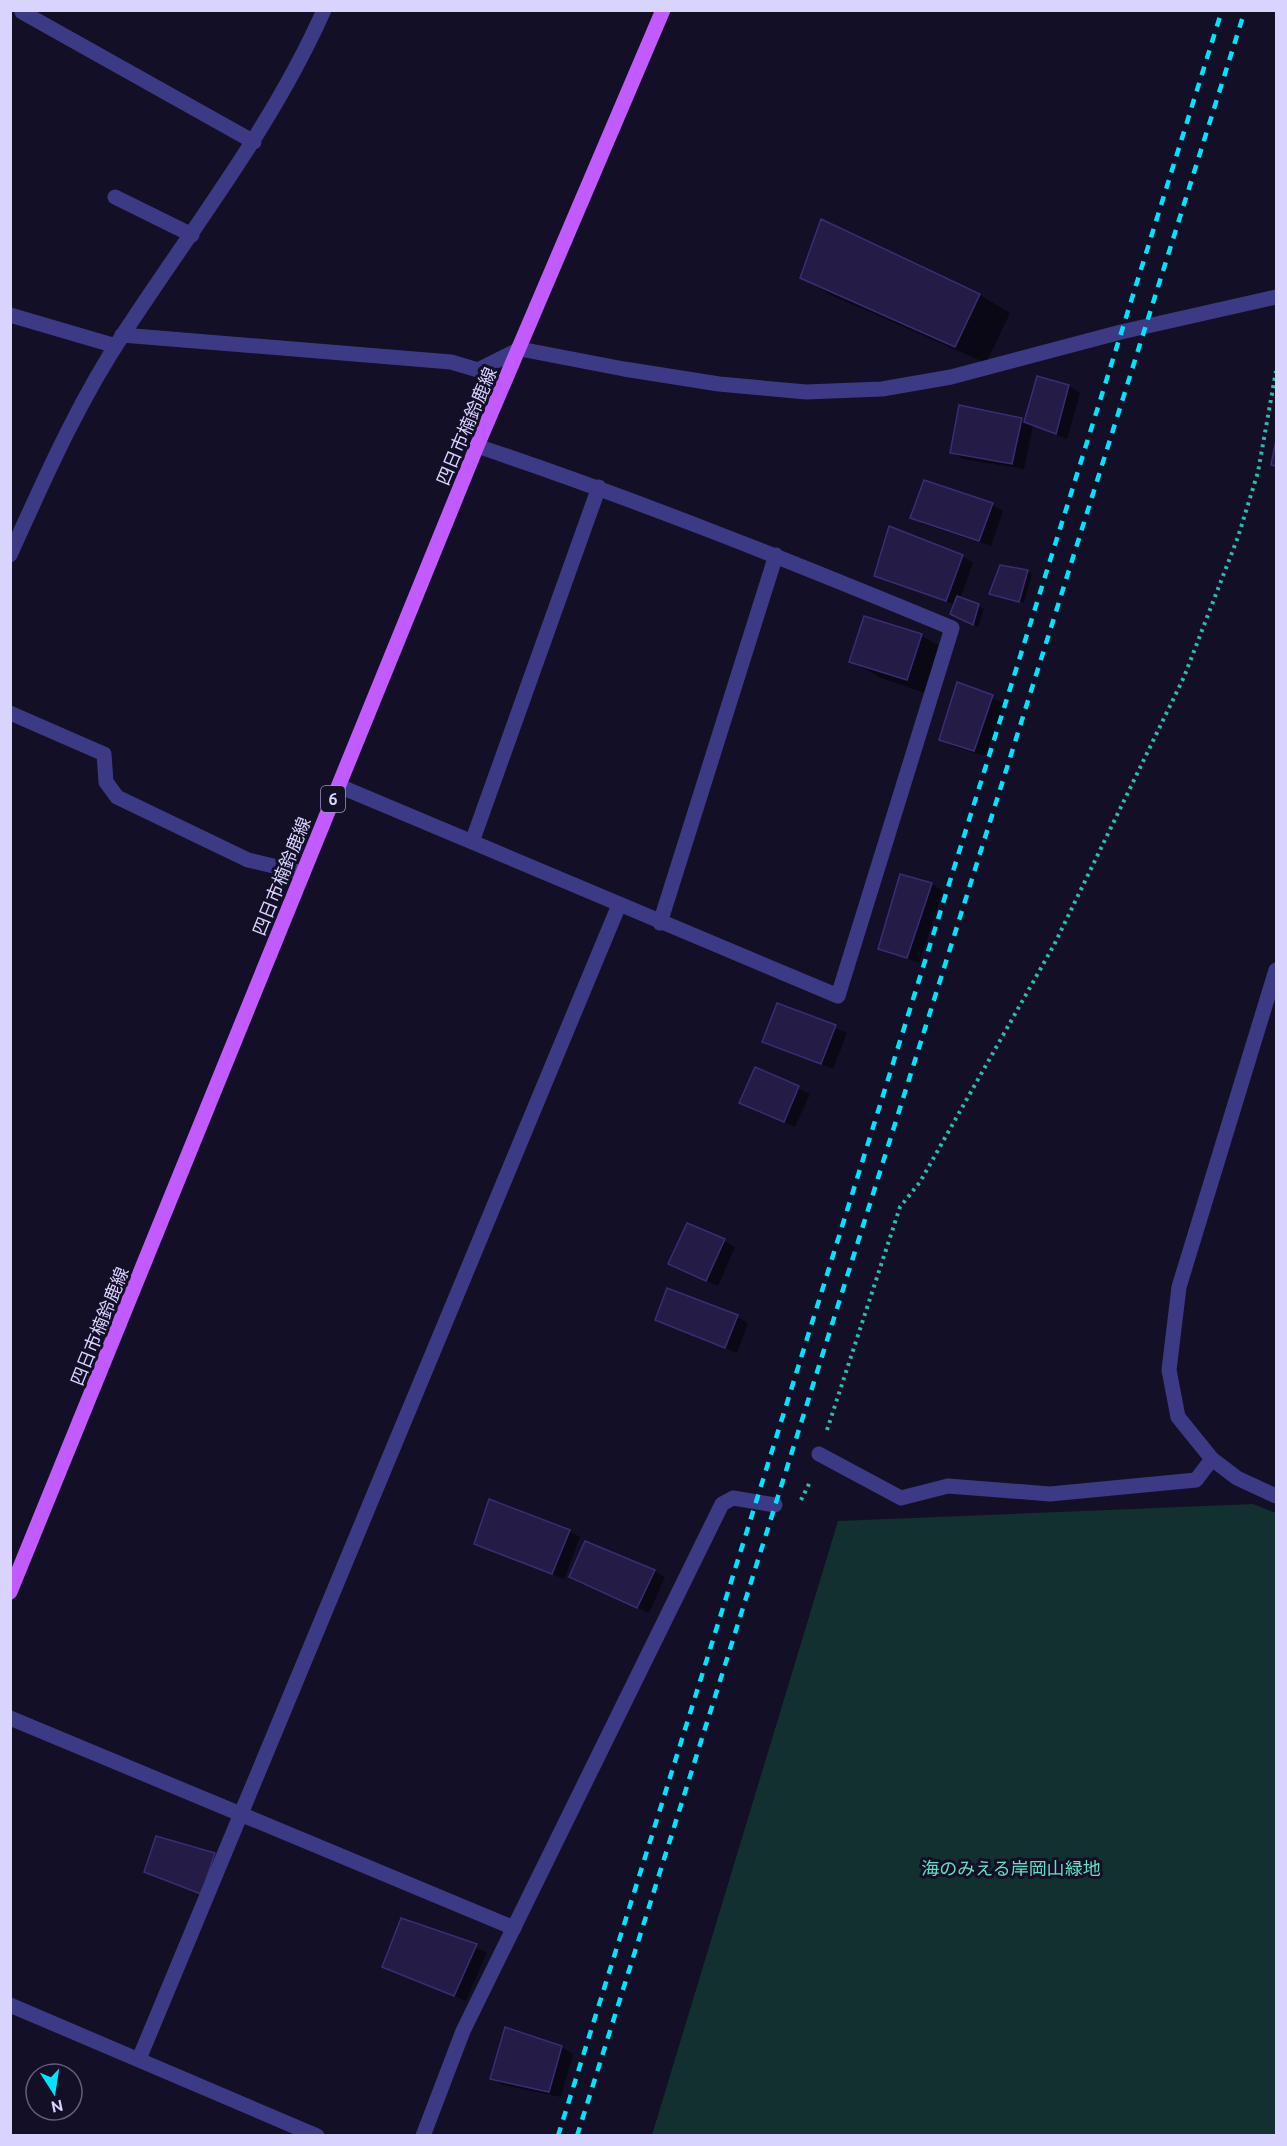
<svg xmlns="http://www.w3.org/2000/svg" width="1287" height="2146" font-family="Ubuntu,'Noto Sans JP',sans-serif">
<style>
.green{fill:#12302f}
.shadow{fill:#0007}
.building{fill:#241b47;stroke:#3b2d73;stroke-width:1.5}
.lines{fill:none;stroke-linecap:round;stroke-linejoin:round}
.path{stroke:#2fb8b0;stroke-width:4;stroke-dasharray:3 4.5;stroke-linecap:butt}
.lane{stroke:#3d3a85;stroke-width:15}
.street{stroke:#3d3a85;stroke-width:15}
.primary{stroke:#c25bff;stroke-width:15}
.rail{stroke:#00e5ff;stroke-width:4.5;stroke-dasharray:9 8;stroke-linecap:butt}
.labels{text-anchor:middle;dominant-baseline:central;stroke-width:6;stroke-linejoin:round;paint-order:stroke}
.shield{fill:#130f26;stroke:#9e99be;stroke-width:1.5}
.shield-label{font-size:16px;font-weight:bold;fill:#d9d4ff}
.street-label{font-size:18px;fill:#d9d4ff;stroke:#130f26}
.park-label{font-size:18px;fill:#5fe0c0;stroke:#130f26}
</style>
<rect width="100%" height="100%" fill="#130f26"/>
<!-- green -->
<path class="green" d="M1253,1504l23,9v622h-624l186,-614z"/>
<!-- shadow -->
<path class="shadow" d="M822,221l158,74 30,18 -24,50 -155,-68 -30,-18z
M1069,386l11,7 -13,46 -34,-14 -9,44 -61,-10 -11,-7 69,-33 4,3z
M992,505l11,6 -12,35 -68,-22 -11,-7z
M962,556l11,7 -13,36 24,10 -6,18 -21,-11 -2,-11 -79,-30z
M1027,571l5,3 -8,29 -33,-10z
M865,618l57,18 30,17 -15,44 -56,-19 -30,-17z
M958,684l46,19 -19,53 -33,-10 -12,-7z
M901,875l31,9 11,7 -24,72 -39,-15z
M778,1005l69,28 -14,36 -69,-27z
M756,1069l54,25 -15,33 -54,-25z
M724,1241l11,6 -17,39 -48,-22z
M737,1317l11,6 -11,30 -81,-34z
M569,1531l11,6 -16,42 -88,-36z
M654,1571l11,6 -16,36 -67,-30z
M157,1838l58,16 11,7 -14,38 -66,-28z
M402,1920l85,32 -21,49 -82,-34z
M561,2047l12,7 -12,43 -58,-12 -11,-7z"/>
<!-- building -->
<path class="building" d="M821,219l159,75 -25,53 -155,-69z
M1037,376l32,9 -13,49 -32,-12z
M959,405l63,13 -10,46 -62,-11z
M1276,440v26l-5,-1z
M924,480l69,23 -14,38 -69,-23z
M889,526l74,29 -17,46 -72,-25z
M1000,565l28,5 -9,32 -30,-8z
M957,596l22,8 -6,21 -23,-11z
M864,616l58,18 -15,46 -58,-18z
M957,682l36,13 -19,56 -35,-11z
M900,874l32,9 -25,75 -29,-9z
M777,1003l59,22 -15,39 -59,-22z
M755,1067l44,19 -15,36 -45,-19z
M687,1223l38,16 -19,42 -38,-17z
M667,1288l71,27 -13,33 -70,-28z
M489,1499l81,31 -18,44 -78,-30z
M585,1541l70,29 -18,38 -68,-31z
M156,1836l59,17 -14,41 -57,-22z
M401,1918l76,26 -23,52 -72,-29z
M505,2027l57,19 -13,46 -59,-13z"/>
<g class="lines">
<!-- path -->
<path class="path" d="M827,1430l73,-223 20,-25 134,-237 130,-268 54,-140 20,-65 18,-101
M801,1500l10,-20"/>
<!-- lane -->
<path class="lane" d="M10,713l94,41 2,28 11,15 131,63 55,13
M10,1718l504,210
M10,2005l307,131"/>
<!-- street -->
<path class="street" d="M22,12l232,130
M115,197l77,38
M10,315l106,31
M122,335l329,27 27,8 42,-21 104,20 95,15 87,8 76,-3 69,-12 170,-45 155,-35
M10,555c34,-75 68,-153 114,-222 69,-106 148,-206 200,-323
M339,786l499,210 114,-368c-157,-65 -314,-128 -475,-182
M472,842l127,-355
M660,923l116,-368
M1276,970l-97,317 -10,83 9,47 34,42 25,19 39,18
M819,1454l82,44 47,-12 102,8 146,-14 16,-21
M139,2059l480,-1154
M423,2136l40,-105 259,-527 11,-6 42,7"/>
<!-- primary -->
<path class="primary" d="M10,1592l467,-1146 186,-436"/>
<!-- rail -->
<path class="rail" d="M558,2136l664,-2126
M577,2136l668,-2126"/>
</g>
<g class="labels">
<!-- shield labels -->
<rect class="shield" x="321" y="786" width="24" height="26" rx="4.5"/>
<g class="shield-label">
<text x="333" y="799">6</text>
</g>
<!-- street labels -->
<g class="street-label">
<text transform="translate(466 426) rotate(-67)">四日市楠鈴鹿線</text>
<text transform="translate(281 876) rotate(-68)">四日市楠鈴鹿線</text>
<text transform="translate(99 1326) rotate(-68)">四日市楠鈴鹿線</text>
</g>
<!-- park labels -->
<g class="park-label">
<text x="1011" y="1868">海のみえる岸岡山緑地</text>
</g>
</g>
<!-- border -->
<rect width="1287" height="2146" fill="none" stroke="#d9d4ff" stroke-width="24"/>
<!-- north arrow -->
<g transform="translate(54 2092) rotate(168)"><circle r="28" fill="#130f26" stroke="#625e7d" stroke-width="1.5"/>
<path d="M0-4.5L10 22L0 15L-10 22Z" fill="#00e5ff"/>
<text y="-9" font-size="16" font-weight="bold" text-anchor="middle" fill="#d9d4ff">N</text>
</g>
</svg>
